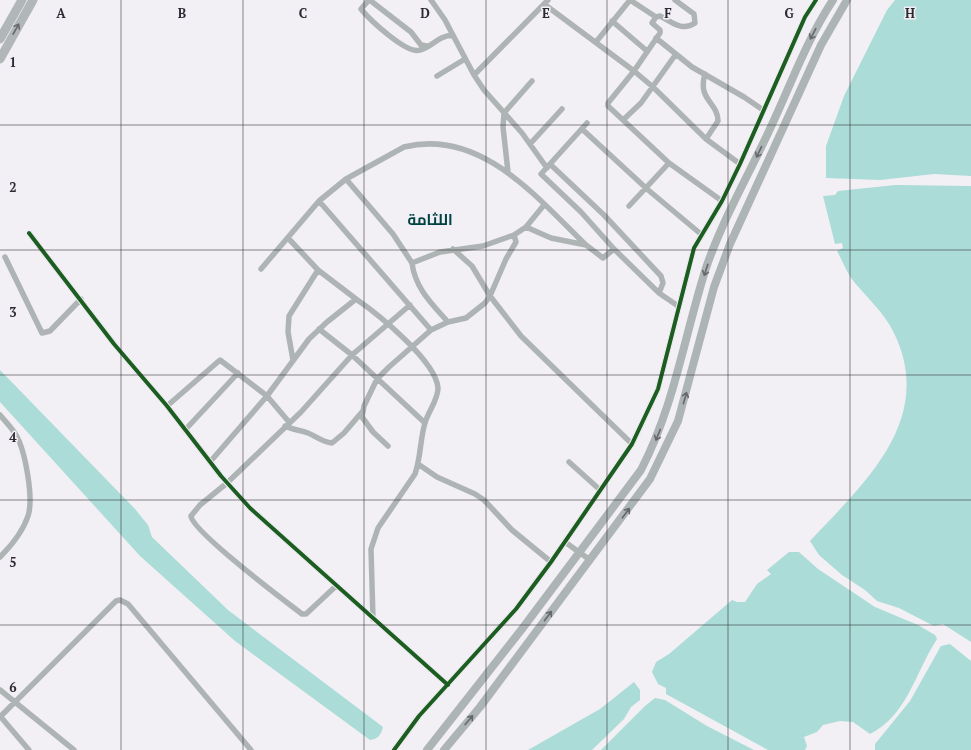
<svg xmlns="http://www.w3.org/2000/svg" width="971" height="750" font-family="'PT Serif',Cairo,serif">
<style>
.water{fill:#abdcd7}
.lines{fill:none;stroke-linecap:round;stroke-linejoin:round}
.minor{stroke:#aeb4b4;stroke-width:5.5}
.secondary{stroke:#adb4b4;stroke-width:8}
.primary{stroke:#b1b6b9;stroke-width:9}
.cycleway-casing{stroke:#f2eef7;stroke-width:6}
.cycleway{stroke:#1b5e20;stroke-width:4}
.oneway{stroke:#68696c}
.oneway2{stroke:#66686a}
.grid{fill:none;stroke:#2c2a2d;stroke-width:1;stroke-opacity:0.55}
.labels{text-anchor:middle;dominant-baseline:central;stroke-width:3;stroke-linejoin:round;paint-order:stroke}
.district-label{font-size:15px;font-weight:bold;fill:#00423d;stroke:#f2eef7}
.grid-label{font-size:13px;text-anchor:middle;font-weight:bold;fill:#2c2a2d;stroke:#f2eef7;stroke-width:3;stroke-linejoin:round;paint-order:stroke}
</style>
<rect width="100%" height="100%" fill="#f2f0f5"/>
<!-- water -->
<path class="water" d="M895,0h76v176l-37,-2 -54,6 -54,-2v-32l18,-50 43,-86z
M895,185l76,1v456l-28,-18 -9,2 -35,-18 -22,-7 -12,-11 -23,-15 -23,-20 -9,-14c54,-58 126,-121 84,-208 -10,-21 -29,-37 -43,-55 -5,-8 -9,-18 -14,-27l6,-3 -1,-5 -7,1 -12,-48 12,-1 3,-4z
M0,370l135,139 13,16 4,12 76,73 155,117c-2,8 -5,12 -13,13l-135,-99 -95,-85 -140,-154z
M789,552h10l19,17 57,38 43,18 17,10 2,4c-21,32 -30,77 -67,95l-17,-12 -13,-1 -17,4 -6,7 -13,5 3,9 -2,4h-37l-102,-56v-6l-8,-4 -6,-12 4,-10 13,-8 63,-54 5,2h8l12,-18 14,-10 -4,-4z
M950,644l21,17v89h-96v-6l35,-43 31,-55z
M634,682l6,8v10l-9,7 -7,12 -32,31h-64l72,-41z
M655,698l10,2 42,26 47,24h-153l44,-44z"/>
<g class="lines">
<!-- minor -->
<path class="minor" d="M431,0l14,20 29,55
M630,0l26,17 4,-1c12,6 22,16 35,7l-1,-9 -19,-14
M544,4l90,67 19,16 53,52 34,25
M656,17l-4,6 8,7v3l-26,38 -26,32v3l61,57 53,38
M612,21l35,30
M656,38l36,29 52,30 19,13
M596,42l34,-42
M427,46l-6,-1 -10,-13 -40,-31h-3l-7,8c8,10 46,46 59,41 14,-4 17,-14 33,-15
M705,74c-8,26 13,28 13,47l-12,18
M437,76l28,-17
M623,120l18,-17 35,-49
M587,123l-46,51 40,38 33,37
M582,129l65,60 55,46
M530,144l32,-35
M551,165l53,50 57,61 2,7 -4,10
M547,168l-25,-35 -38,-43 -10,-15 74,-75
M508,172l-5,-45 1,-14 28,-32
M346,179l47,55 19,29 28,-11 43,-6 31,-11 12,-8 18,-22
M319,201l112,129
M629,206l40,-43
M526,227l25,11 35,7 17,13 11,-9 45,44 19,13
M29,233l85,111 53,62 54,70 29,32 198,177
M288,238l30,32 38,29
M453,249l19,17 18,30 31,40 111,108
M5,257l37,76 8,-2 31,-32
M412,263c3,25 20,41 36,59
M261,269l58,-68 27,-22 58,-32c77,-19 133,51 182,98
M319,329l33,26 73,68
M293,360l-5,-28 1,-16 29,-46
M167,406l53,-46 47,36 -57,66
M0,415c5,6 12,13 16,20 9,15 18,63 12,81 -5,15 -17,30 -28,41
M289,422l-22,-26 42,-57 18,-17 29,-23c22,15 80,62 82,89 0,12 -10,24 -13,35 -5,16 -4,34 -10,51l-37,54 -7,21 2,70
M285,426c8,4 15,4 23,7 8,3 14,9 24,10l12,-10 18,-21
M185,430l53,-57
M388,446l-15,-14 -11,-15 2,-11 13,-27 12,-12 42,-37 17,-8 18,-4 19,-15 5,-7 16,-37 10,-17 -2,-7
M569,462l30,27
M418,464l19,13 38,17 9,6 28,30 39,32
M565,542l25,18
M336,586l-30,28h-4c-17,-13 -110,-83 -111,-98l9,-11 27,-22 74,-71 51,-57 58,-50
M0,690l74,60
M0,716l29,34
M0,717l116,-116 4,-1 8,4 123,146
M394,750l25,-34 97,-107 35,-47 81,-118 26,-55 36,-141 28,-47 18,-37 65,-147 11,-17"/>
<!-- secondary -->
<path class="secondary" d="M427,750l95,-121 119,-159c34,-66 43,-133 65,-202 16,-47 42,-92 63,-137 21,-44 37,-90 64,-131
M444,750l36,-43 170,-228 28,-58 36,-134 16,-43 91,-199 26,-45"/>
<!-- primary -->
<path class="primary" d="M0,39l22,-39
M0,59l33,-59"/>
<defs>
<path id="cycleway" d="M29,233l85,111 53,62 54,70 29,32 198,177
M394,750l25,-34 97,-107 35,-47 81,-118 26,-55 36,-141 28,-47 18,-37 65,-147 11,-17"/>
</defs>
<!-- cycleway casing -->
<use href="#cycleway" class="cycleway-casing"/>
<!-- cycleway -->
<use href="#cycleway" class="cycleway"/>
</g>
<!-- one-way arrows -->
<defs><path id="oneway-shaft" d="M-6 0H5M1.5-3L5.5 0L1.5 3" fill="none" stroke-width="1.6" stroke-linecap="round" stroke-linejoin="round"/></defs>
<use class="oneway" href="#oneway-shaft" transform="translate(16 29) rotate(-61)"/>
<g class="oneway2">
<use href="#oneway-shaft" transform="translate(813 34) rotate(118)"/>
<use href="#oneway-shaft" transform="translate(759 152) rotate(115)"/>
<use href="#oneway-shaft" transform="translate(706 270) rotate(108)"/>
<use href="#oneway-shaft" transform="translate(685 398) rotate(-74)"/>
<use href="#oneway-shaft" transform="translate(658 435) rotate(112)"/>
<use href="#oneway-shaft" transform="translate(626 513) rotate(-53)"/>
<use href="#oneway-shaft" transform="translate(548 616) rotate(-53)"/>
<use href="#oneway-shaft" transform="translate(469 720) rotate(-50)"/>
</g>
<!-- grid -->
<path class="grid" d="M121,0v750M243,0v750M364,0v750M486,0v750M607,0v750M728,0v750M850,0v750M0,125h971M0,250h971M0,375h971M0,500h971M0,625h971"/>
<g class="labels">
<!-- district labels -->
<g class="district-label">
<text x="430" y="219">اللثامة</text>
</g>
</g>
<g class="grid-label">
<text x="61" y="18">A</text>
<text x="182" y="18">B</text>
<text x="303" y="18">C</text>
<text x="425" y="18">D</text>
<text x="546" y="18">E</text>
<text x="668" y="18">F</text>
<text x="789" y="18">G</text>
<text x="910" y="18">H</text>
<text x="13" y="67">1</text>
<text x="13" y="192">2</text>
<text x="13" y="317">3</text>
<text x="13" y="442">4</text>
<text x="13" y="567">5</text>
<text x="13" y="692">6</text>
</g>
</svg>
